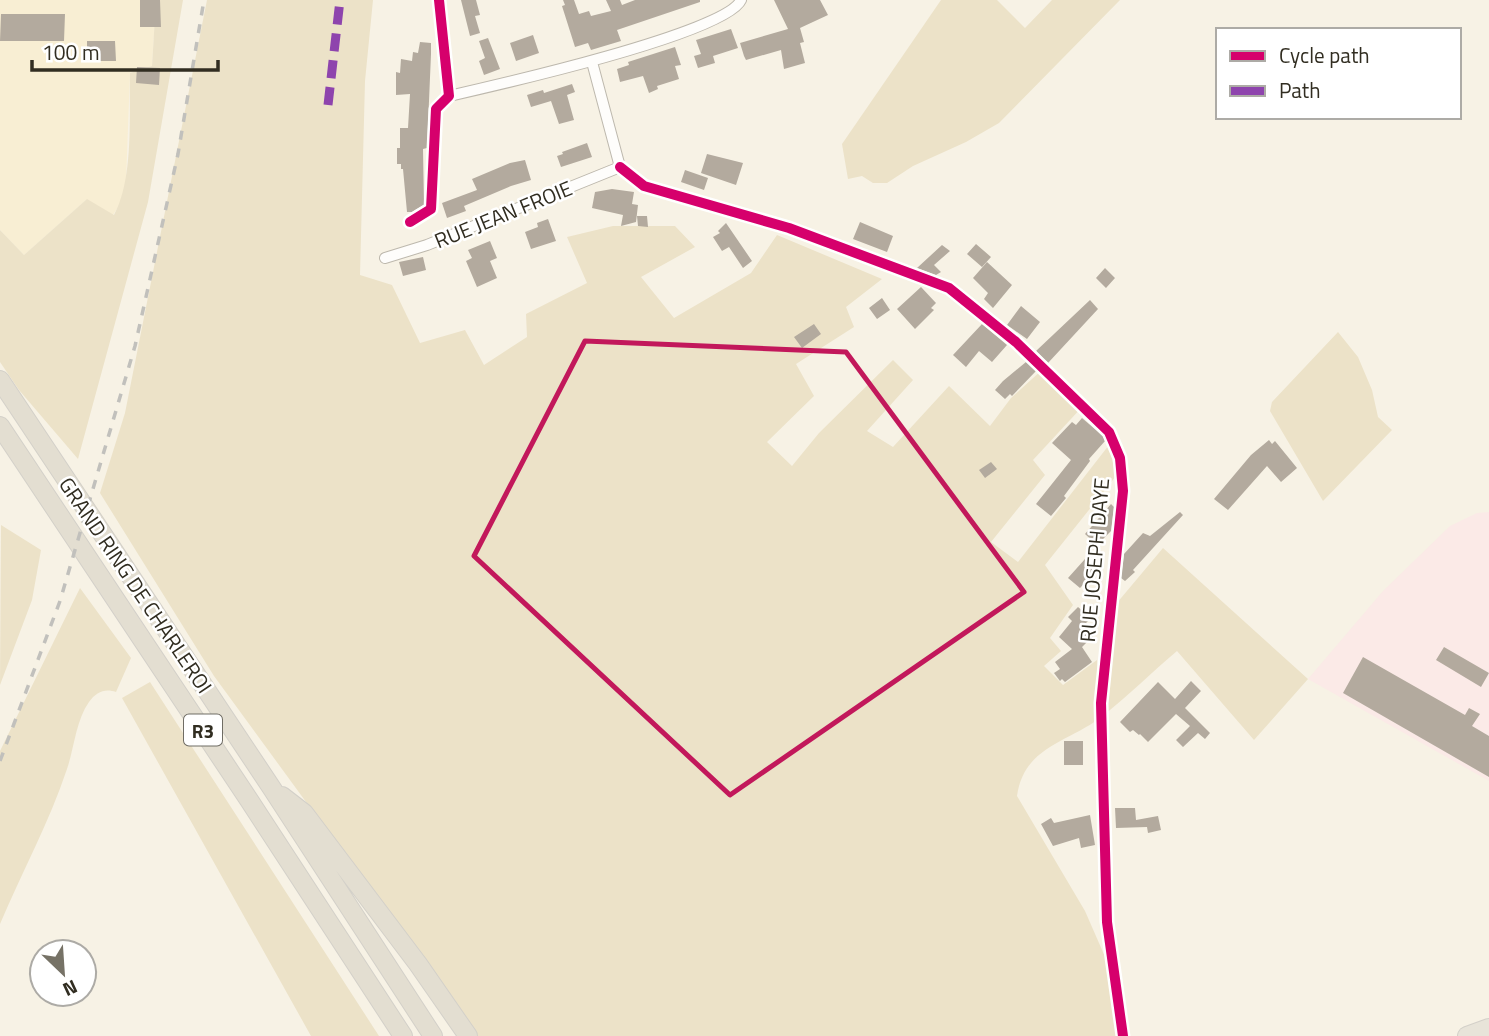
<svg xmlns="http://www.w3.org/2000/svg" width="1489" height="1036" font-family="'Titillium Web',sans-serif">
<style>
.commercial{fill:#fbeae7}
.built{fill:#f8eed3}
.green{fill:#ece2c8}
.building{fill:#b3aa9e}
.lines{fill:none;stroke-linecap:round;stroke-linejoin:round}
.minor-casing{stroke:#bdb8ad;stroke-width:12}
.trunk-casing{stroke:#d3d0c9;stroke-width:20}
.motorway-casing{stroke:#d3d0c9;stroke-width:20}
.minor{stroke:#fefdfb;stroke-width:10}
.trunk{stroke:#e8e4d9;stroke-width:18}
.motorway{stroke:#e3ded1;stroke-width:18}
.rail{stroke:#c1c0bc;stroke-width:3.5;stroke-dasharray:9 9;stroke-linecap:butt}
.quiet{stroke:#8e44ad;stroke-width:9;stroke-dasharray:18 9;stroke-linecap:butt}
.cycleway-casing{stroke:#fff;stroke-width:15}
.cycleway{stroke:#d6006c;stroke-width:10}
.marked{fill:none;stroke:#c2185b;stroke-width:5;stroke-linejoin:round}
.labels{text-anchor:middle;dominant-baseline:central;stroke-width:5;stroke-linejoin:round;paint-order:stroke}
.shield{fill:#fff;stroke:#6f6c64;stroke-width:2}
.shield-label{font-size:19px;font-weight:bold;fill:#312d21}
.street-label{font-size:21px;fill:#312d21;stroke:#fff}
</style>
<rect width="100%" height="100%" fill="#f7f2e5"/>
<!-- commercial -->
<path class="commercial" d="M1489,512v269l-181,-102 75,-88 67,-65 27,-13z"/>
<!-- built -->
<path class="built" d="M0,0h156l-4,66 -22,7 -4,109 -6,22 -7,11 -27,-15 -62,55 -24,-25z"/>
<!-- green -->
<path class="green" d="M156,0h27l-35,202 -70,257 -59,-69 -19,-28v-132l24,25 63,-56 27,16c20,-37 15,-100 16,-142l22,-7z
M207,0h166l-8,81 -5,194 32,10 28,58 45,-13 19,35 43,-28 -1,-23 61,-31 -20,-46 46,-11h62l20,21 -54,30 33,41 77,-45 26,-38 105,44 -36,28 8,20 -58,37 18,32 -47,46 25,24 27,-33 74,-73 20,20 -46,51 26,16 56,-61 41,40 21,-28 32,-29 40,37 -50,54 12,15 -54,67 27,20 91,-117 7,31 -71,89 28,40 -23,33 11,13 -17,15 19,19 34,-25 4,51 10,-101 52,-62 145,131 -54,61 -77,-89c-25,21 -48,44 -73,64 -33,27 -80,30 -87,81l68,115 21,48 10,77h-639l-263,-360 -114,-183 25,-80z
M941,0h56l28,28 27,-28h68l-121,123 -33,19 -53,24 -26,17h-14l-11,-7 -14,3 -6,-35z
M1338,332l20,25 14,33 6,27 14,13 -69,71 -53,-90 2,-9z
M1,525l40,25 -9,50 -32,85z
M80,588l51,70 -15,34c-11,-4 -20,0 -27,10 -13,18 -15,47 -22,67 -18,54 -45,103 -67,155v-173z
M150,682l229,354h-68l-189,-338z"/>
<!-- building -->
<path class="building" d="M140,0h20l1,27h-21z
M461,0h15l4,15 -5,1 5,17 -10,3z
M563,0h11l5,14 10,-3 2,5 20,-5 -5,-11h14l2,5 13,-5h65v2l-83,28 4,11 -30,9 -3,-7 -13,4 -13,-41 3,-1z
M774,0h46l8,15 -28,13 4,14 -4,1 5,20 -21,6 -3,-19 -35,10 -2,-4 -4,-13 48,-14z
M1,14h64l-1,27h-64z
M731,29l7,19 -25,8 2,7 -17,5 -4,-12 7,-2 -5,-14z
M533,35l6,18 -23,8 -6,-18z
M488,38l12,31 -16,6 -5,-14 6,-3 -6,-17z
M87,41h28l1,20h-33v-10h4z
M420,42l11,1v11l-4,94 -4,1 1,56 -12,7h-5l-4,-43h-2v-5h-4v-16h3v-20h8l2,-34 -14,1v-23l4,1 1,-14 11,2 1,-9 5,1z
M675,47l6,18 -6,1 4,13 -22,7 1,3 -9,4 -6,-17 -23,6 -3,-13 12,-4 -1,-3z
M137,67l23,1 -1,17 -23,-2z
M572,84l3,8 -8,3 7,25 -15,4 -8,-23 -20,6 -4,-12 16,-5 1,3z
M587,143l5,14 -31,10 -4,-11 6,-2 -1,-2z
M707,154l36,9 -7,22 -35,-12z
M525,160l6,20 -20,6 -47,20 2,5 -19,7 -5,-15 35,-13 -5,-11 38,-16z
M685,170l23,8 -4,12 -23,-8z
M612,189l22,3 -2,12 6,1 -2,17 -15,4 2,-11 -31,-7 3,-16z
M637,216h10l1,11 -10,-1z
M548,219l8,22 -25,8 -6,-17 13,-5 -1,-4z
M860,222l33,14 -6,16 -34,-13z
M726,223l26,38 -9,7 -14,-21 -7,4 -9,-14 7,-4 -2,-2z
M490,241l7,17 -7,3 7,17 -20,9 -11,-26 6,-3 -4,-8z
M976,244l15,13 -9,10 -15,-13z
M942,245l8,6 -16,14 7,7 -5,3 -19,-7z
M423,257l3,13 -23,6 -4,-14z
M987,262l25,23 -19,23 -9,-9 4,-6 -15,-15z
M1105,268l10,10 -9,10 -10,-10z
M921,287l15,16 -5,5 3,2 -19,19 -18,-20z
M882,298l8,12 -13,9 -8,-11z
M1090,300l8,9 -50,54 -12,-12z
M1021,306l19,16 -13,17 -20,-14z
M814,324l7,10 -19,14 -8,-11z
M982,324l25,21 -15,17 -13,-11 -13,16 -13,-12z
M1026,362l10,9 -24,25 -2,-2 -5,5 -10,-9 8,-9z
M1082,418l21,18 2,5 -16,18 1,2 -26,35 2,2 -15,18 -15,-12 35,-44 -19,-17 20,-21 4,3z
M1269,440l3,4 3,-3 22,27 -16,14 -14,-16 -39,44 -14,-11 37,-44z
M991,462l6,7 -12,9 -6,-8z
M1111,504l3,3 -3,24 -14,14 -12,-11z
M1180,512l3,3 -50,55 2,2 -10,9 -4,-3 3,-24 19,-21 7,3z
M1085,559l12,11 -17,18 -12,-10z
M1078,607l13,11 -5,5 10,10 -14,14 10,15 -27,20 -3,-3 -2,2 -6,-8 6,-4 -5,-7 17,-13 -13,-12 13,-16 -4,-4z
M1444,647l45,26 -8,14 -45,-27z
M1363,657l102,58 4,-7 11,6 -8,12 17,10v41l-146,-84z
M1191,681l10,10 -16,17 25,25 -5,6 -7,-6 -15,14 -7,-7 14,-14 -14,-12 -28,28 -8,-8 -1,1 -6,-5 -3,2 -10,-10 38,-40 17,17z
M1064,741h19v24h-19z
M1115,808h20l1,12 22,-4 3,14 -13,3 -1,-6 -31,1z
M1090,815l5,30 -14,3 -2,-10 -26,8 -12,-22 10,-6 3,5z"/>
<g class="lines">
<defs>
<path id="minor" d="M449,96c44,-10 278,-63 292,-96
M620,167l24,19 145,42 160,60 67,54 93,90 11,26 3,33 -22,212 6,219 16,114
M410,222l21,-13 5,-100 13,-13 -10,-96
M385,258l42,-13 193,-78 -28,-105"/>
<path id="trunk" d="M1467,1036l22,-8"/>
<path id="motorway" d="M0,380l271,407 162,249
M0,426l249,374 154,236
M282,796l22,17 114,151 50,72"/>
</defs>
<!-- minor casing -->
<use href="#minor" class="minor-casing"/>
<!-- trunk casing -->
<use href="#trunk" class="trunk-casing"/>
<!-- motorway casing -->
<use href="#motorway" class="motorway-casing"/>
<!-- minor -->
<use href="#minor" class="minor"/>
<!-- trunk -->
<use href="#trunk" class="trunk"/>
<!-- motorway -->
<use href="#motorway" class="motorway"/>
<!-- rail -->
<path class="rail" d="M0,761l60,-160 75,-255 43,-192 26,-154"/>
<!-- quiet -->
<path class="quiet" d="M328,105l12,-105"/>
<defs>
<path id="cycleway" d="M620,167l24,19 145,42 160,60 67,54 93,90 11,26 3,33 -22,212 6,219 16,114
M410,222l21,-13 5,-100 13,-13 -10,-96"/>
</defs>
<!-- cycleway casing -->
<use href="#cycleway" class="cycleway-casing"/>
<!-- cycleway -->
<use href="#cycleway" class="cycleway"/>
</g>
<!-- marked area -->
<path class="marked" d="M585,341l261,11 178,240 -294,203 -256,-239z"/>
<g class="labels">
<!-- shield labels -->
<rect class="shield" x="184" y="714.5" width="38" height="31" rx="5"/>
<g class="shield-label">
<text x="203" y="730">R3</text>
</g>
<!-- street labels -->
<g class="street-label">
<text transform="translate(503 214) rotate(-22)">RUE JEAN FROIE</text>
<text transform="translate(1094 560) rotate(-85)">RUE JOSEPH DAYE</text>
<text transform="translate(136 585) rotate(56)">GRAND RING DE CHARLEROI</text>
</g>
</g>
<!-- legend -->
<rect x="1216" y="28" width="245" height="91" fill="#ffffff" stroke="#adaba6" stroke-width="2"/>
<rect x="1230" y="51" width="35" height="10" fill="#d6006c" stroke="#adaba6" stroke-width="2"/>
<text x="1279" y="63" font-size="21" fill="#312d21">Cycle path</text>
<rect x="1230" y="86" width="35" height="10" fill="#8e44ad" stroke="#adaba6" stroke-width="2"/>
<text x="1279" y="98" font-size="21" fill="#312d21">Path</text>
<!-- north arrow -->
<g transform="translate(63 973) rotate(155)"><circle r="33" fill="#ffffff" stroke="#adaba6" stroke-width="2"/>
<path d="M0-5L12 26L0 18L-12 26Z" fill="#767266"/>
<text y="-10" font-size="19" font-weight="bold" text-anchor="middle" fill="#312d21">N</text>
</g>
<!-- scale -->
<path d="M32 60v10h186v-10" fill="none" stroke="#312d21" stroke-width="3.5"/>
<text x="42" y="60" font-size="21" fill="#312d21" stroke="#ffffff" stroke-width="5" paint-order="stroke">100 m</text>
</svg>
